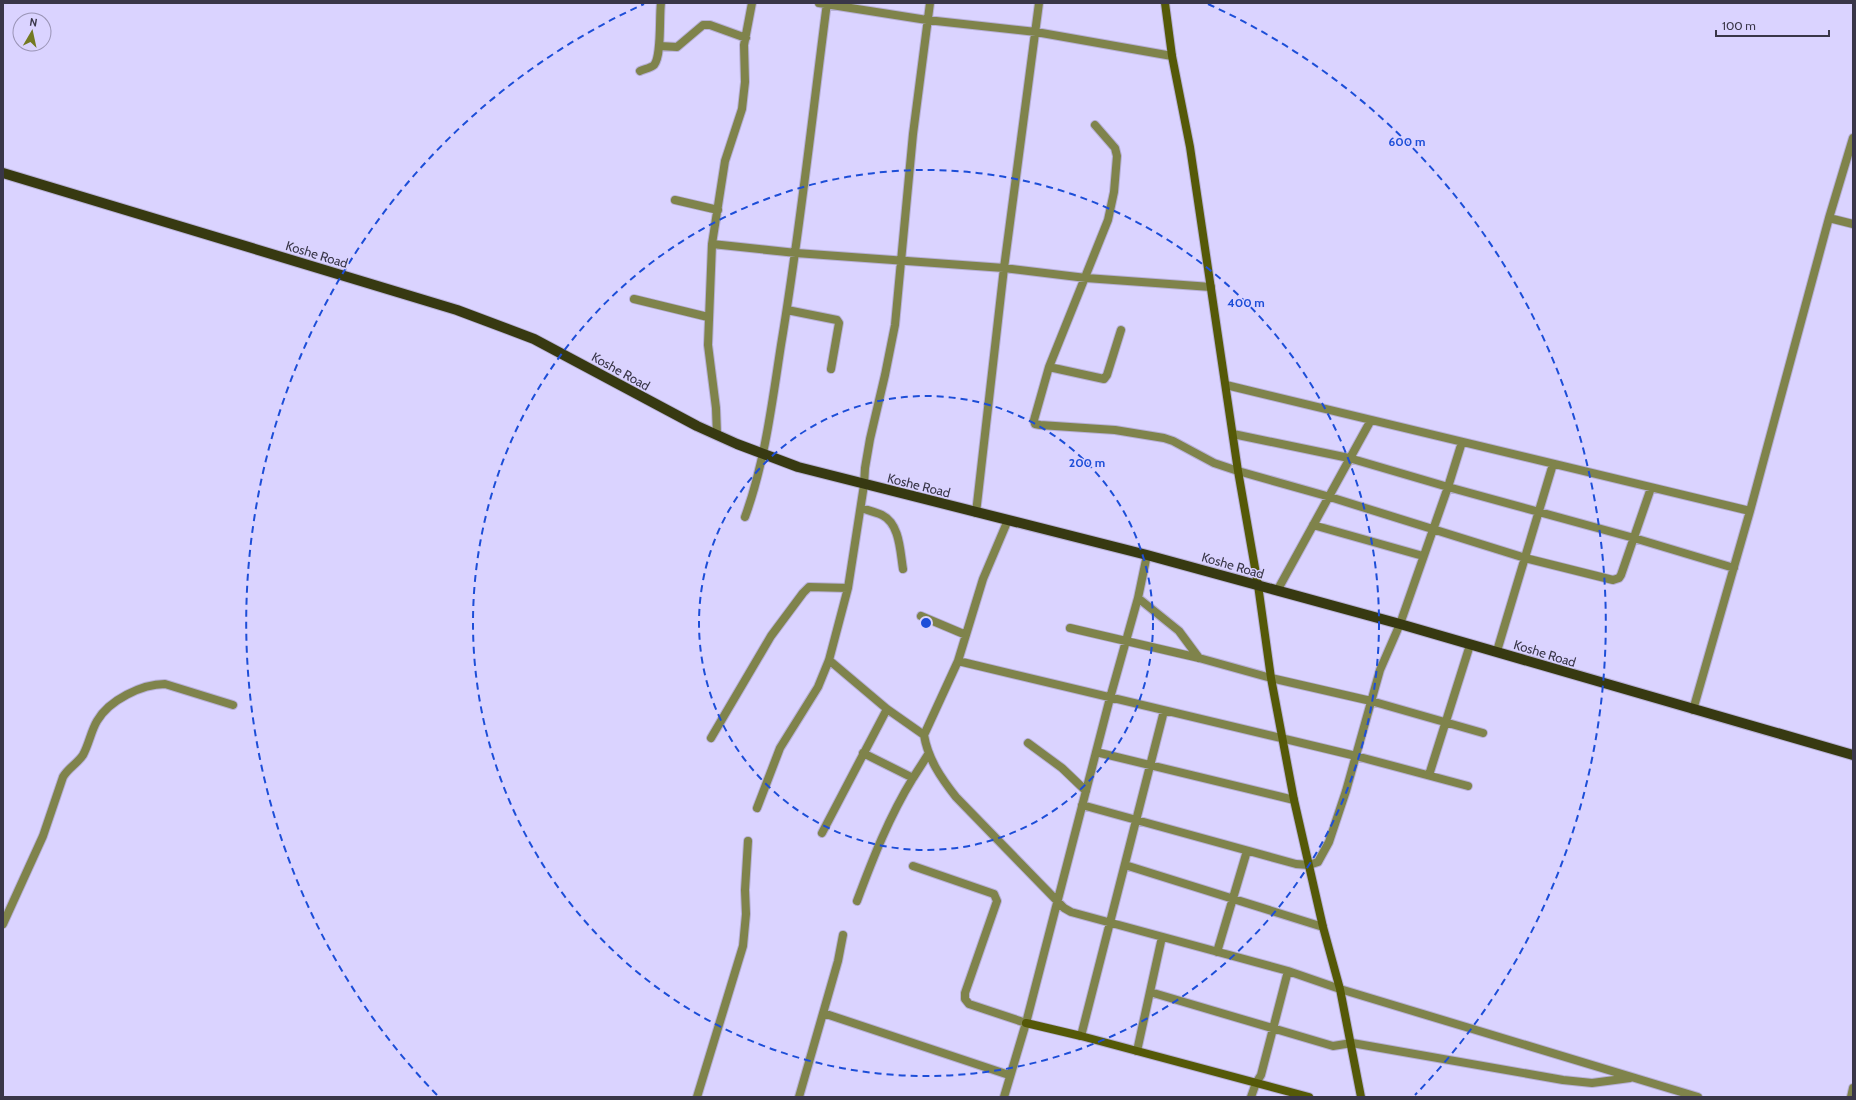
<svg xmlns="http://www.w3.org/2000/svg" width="1856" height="1100" font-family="Cabin,sans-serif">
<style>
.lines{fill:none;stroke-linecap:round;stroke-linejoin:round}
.street-casing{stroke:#b7b0d7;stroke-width:10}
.secondary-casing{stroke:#b7b0d7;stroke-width:10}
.primary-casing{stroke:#b7b0d7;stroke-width:12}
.street{stroke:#7f834b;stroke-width:8}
.secondary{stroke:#555908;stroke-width:8}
.primary{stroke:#373911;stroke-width:10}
.ring{fill:none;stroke:#1d4ed8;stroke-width:2;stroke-dasharray:7 5}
.labels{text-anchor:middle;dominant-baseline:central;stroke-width:3;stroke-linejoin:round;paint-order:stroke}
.street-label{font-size:13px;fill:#393648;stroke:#dad3ff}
.centre{fill:#1d4ed8;stroke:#dad3ff;stroke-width:2}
.ring-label{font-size:12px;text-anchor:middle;font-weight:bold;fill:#1d4ed8;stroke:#dad3ff;stroke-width:3;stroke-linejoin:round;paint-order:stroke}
</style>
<rect width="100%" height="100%" fill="#dad3ff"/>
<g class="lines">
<defs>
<path id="street" d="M819,3l108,17 109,12 136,24
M659,46l18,1 26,-22h7l36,13
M640,71c4,-2 11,-3 14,-6 8,-9 5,-49 7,-62
M1095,125l20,23 2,8 -3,36 -6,28 -59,147 -15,53 1,4 5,1 75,5 49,8 9,3 41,22 24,8 92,26 195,61 88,22 6,-2 2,-3 30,-87
M675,200l43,10
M1829,218l24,6
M712,244l84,9 208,15 82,10 125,9
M634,299l74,18
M787,310l50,10 2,3 -8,46
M1049,367l55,12 3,-4 14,-45
M1226,385l524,126
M1233,434l116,24 99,29 186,51 100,30
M717,435l-1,-27 -8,-63 4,-101 13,-83 17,-52 3,-27 -1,-37 8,-42
M861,508c6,2 14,4 21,7 18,9 18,36 21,54
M976,513l28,-245 35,-265
M745,517c20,-55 27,-114 36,-172 19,-113 31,-228 46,-342
M1008,520l-25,59 -25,82 -34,74c4,24 17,43 32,62l108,111 7,4 217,59 52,18 358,108
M1313,525l110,31
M1147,555l-9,43 41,33 20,27
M1277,591l94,-171
M921,616l45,19
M1070,628l129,30 72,20 100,23 112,32
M1497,651l56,-187
M829,660l58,49 37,26
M958,661l398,95 112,30
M1693,710l57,-199 79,-293 24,-80
M711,738l60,-102 32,-43 6,-6 39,1
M1028,743l34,25 24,23
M1096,752l198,48
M1429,775l41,-130
M913,778l16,-25
M1082,805l214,59 13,1 9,-3 11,-20 17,-51 34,-121 20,-46 48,-137 14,-45
M757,808l23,-60 38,-61 11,-27 19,-72 16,-103 1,-17 5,-29 15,-64 10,-50 18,-191 17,-131
M822,833l65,-124
M1125,865l198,62
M913,866l81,28 3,7 -32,92v6l4,5 57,19
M857,901c16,-43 32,-84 56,-123l-50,-25
M3,924l40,-88 20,-59c5,-9 14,-13 20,-22 6,-11 8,-24 14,-34 12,-21 45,-37 68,-37l68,21
M1217,952l30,-101
M1150,992l183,54 19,-3 211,37 29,3 38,-5
M823,1013l186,62
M1081,1036l83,-325
M1137,1051l25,-114
M697,1097l46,-151 3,-32 -1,-24 3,-49
M799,1097l39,-136 5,-26
M1004,1097l22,-74 84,-325 28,-100
M1251,1097l5,-14 5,-8 27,-104
M1851,1097l2,-9"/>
<path id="secondary" d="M1165,3l7,53 18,91 48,324 20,114 13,93 23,122 29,127 17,62 21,108
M1026,1023l55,13 228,61"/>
<path id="primary" d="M3,173l454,137 77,29 163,87 40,18 61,23 349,88 253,69 453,131"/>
</defs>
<!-- street casing -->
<use href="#street" class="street-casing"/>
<!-- secondary casing -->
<use href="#secondary" class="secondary-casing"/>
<!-- primary casing -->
<use href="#primary" class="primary-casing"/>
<!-- street -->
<use href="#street" class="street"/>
<!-- secondary -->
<use href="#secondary" class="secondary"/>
<!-- primary -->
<use href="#primary" class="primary"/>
</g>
<!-- distance rings -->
<g class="ring">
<circle cx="926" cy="623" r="227"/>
<circle cx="926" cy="623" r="453"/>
<path d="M437 1095A680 680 0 0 1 644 4M1208 4A680 680 0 0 1 1415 1095"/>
</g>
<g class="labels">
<!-- street labels -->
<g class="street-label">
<text transform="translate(317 254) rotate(17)">Koshe Road</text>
<text transform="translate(621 371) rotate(29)">Koshe Road</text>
<text transform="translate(919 485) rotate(14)">Koshe Road</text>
<text transform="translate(1233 565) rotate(16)">Koshe Road</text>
<text transform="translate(1545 653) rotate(17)">Koshe Road</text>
</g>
</g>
<circle cx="926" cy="623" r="6" class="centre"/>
<g class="ring-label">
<text x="1407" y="146">600 m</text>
<text x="1246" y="307">400 m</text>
<text x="1087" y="467">200 m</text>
</g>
<!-- border -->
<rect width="1856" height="1100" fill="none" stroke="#393648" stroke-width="8"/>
<!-- north arrow -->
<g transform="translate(32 32) rotate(9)"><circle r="19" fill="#dad3ff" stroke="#9a94b6"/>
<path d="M0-3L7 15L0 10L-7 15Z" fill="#737922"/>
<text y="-6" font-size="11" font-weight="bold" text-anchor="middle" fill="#393648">N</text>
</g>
<!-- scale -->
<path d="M1716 30v6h113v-6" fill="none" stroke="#393648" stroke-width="2"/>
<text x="1722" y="30" font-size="12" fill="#393648" stroke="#dad3ff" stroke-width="3" paint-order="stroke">100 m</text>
</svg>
